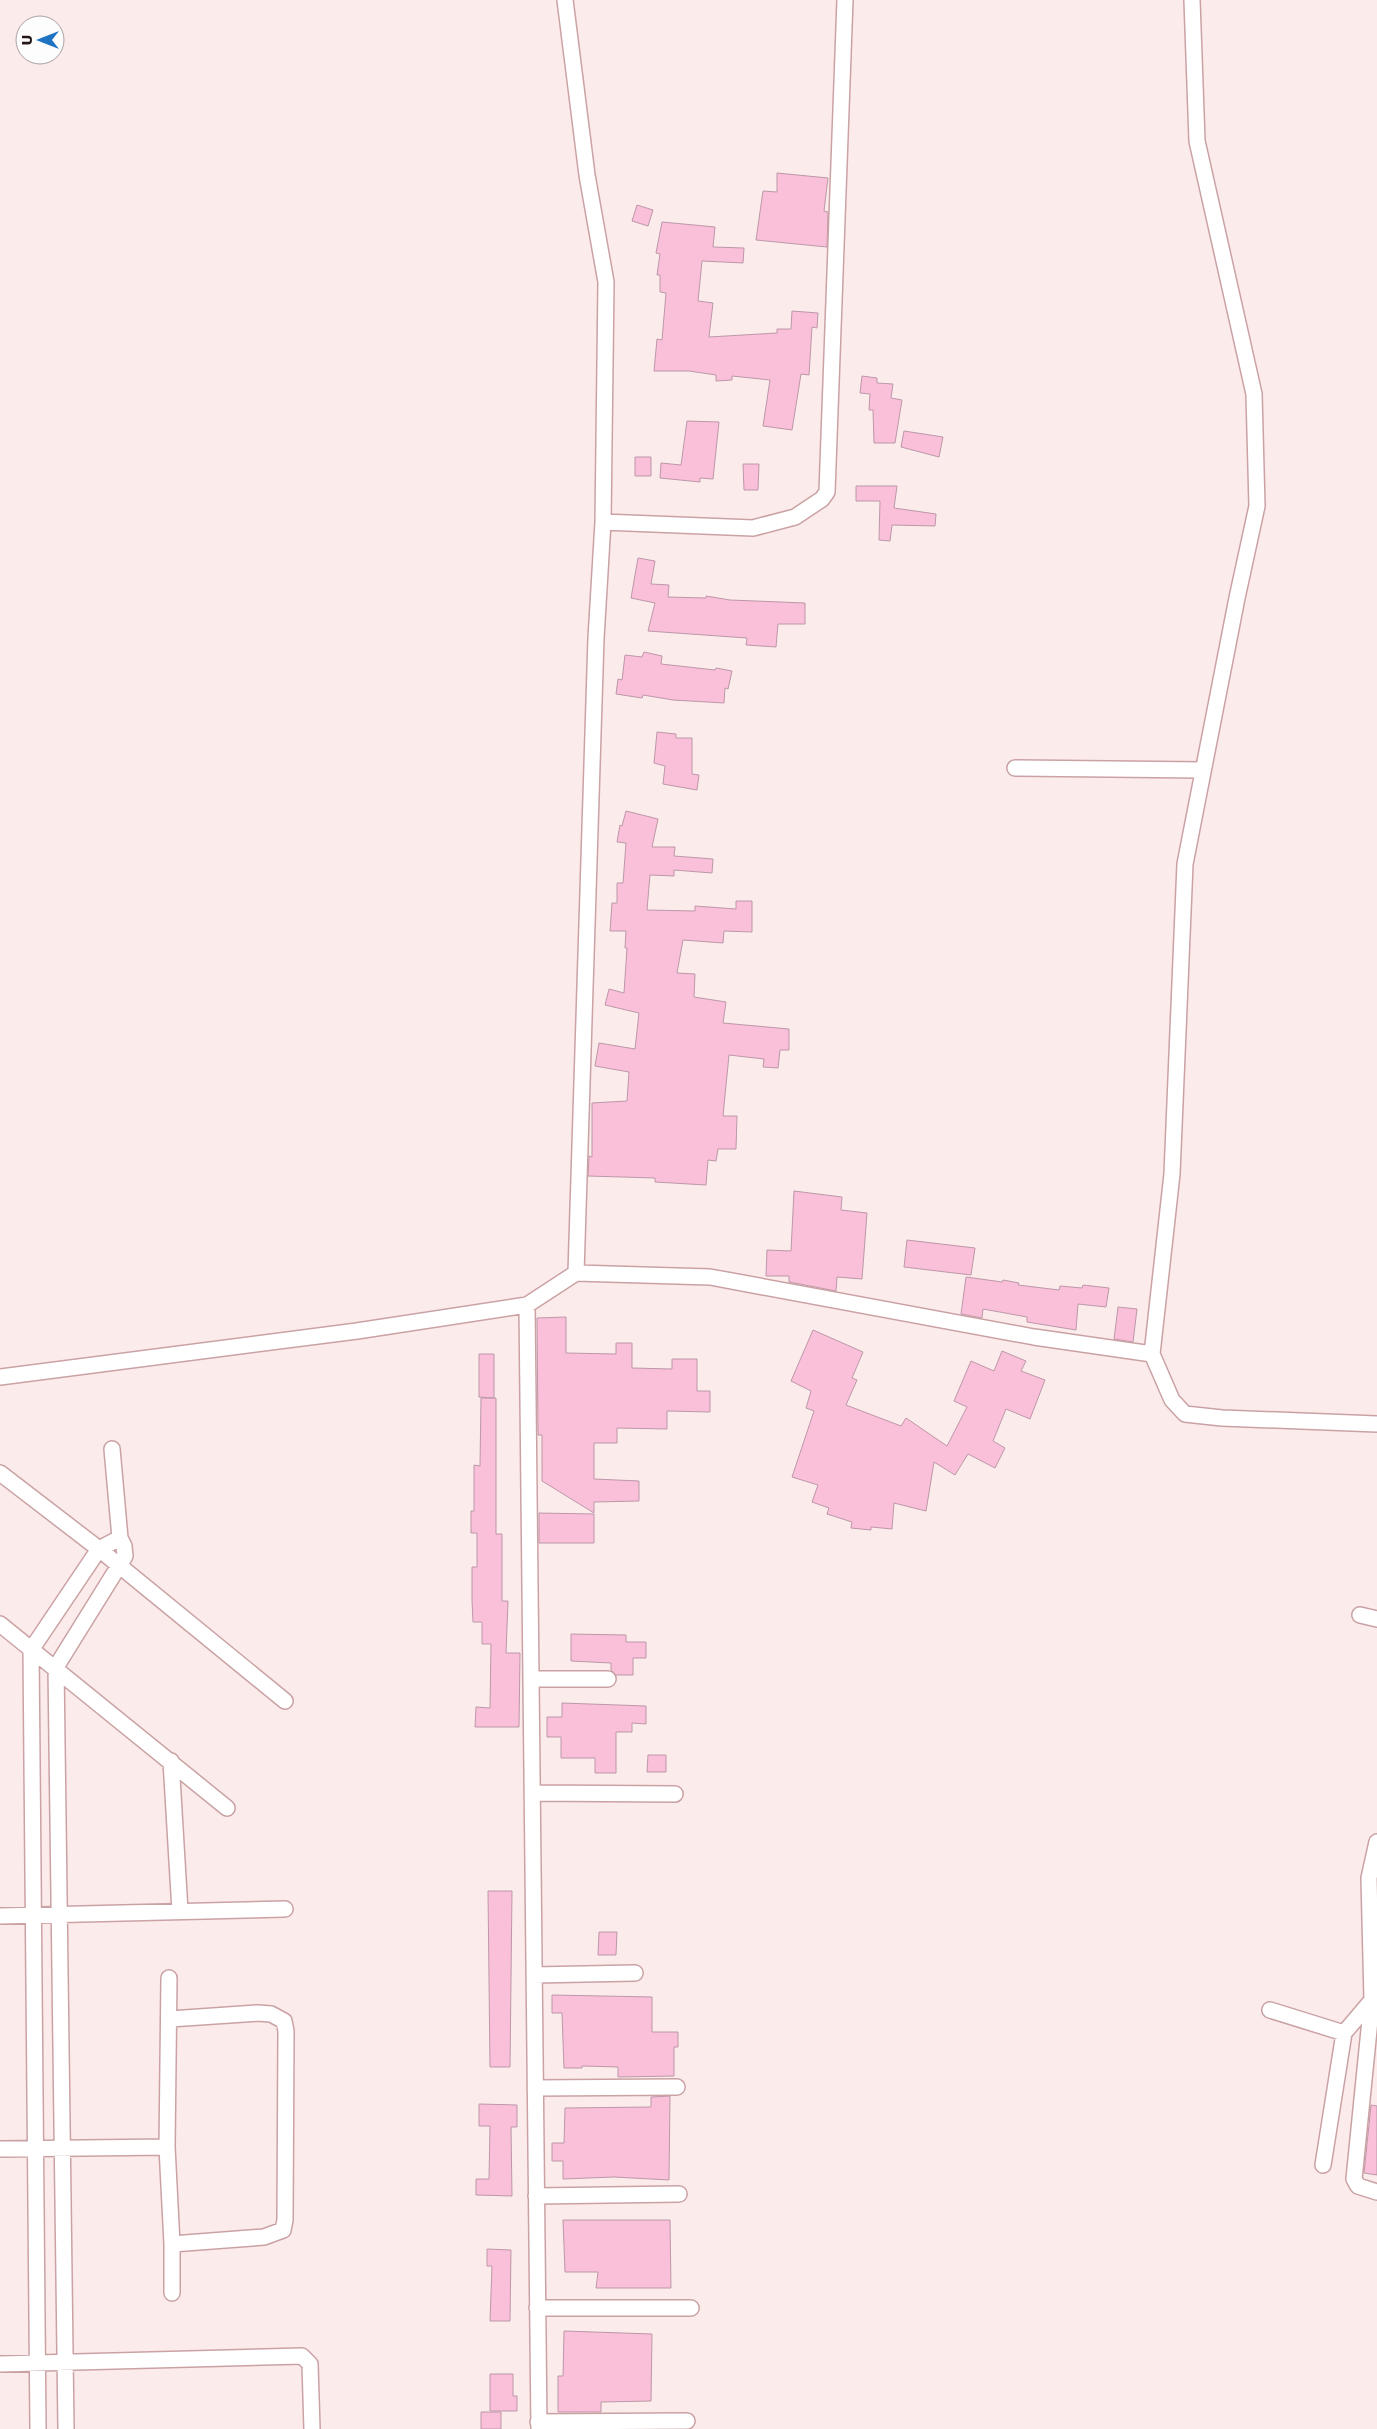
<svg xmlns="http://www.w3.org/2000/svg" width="1377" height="2429" font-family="'DejaVu Sans',sans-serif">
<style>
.building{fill:#fabfd9;stroke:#bc98a8}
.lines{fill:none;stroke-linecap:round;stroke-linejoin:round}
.minor-casing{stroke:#caa2a4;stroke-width:18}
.minor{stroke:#fff;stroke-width:15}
</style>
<rect width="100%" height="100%" fill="#fcebeb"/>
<!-- building -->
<path class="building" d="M777,173l51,5 -4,33 4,1 -1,35 -71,-7 7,-49 14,1z
M637,205l16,5 -5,16 -16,-5z
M662,222l53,5 -2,20 31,1 -1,15 -41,-2 -4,40 15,2 -4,34 68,-4v-4h14l1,-18 26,2 -1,15 -5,-1 -3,48 -8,-1 -9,56 -29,-4 7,-46 -38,-4v4l-16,1v-6l-27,-4h-35l3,-32 5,1 4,-47 -6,-1v-17h-3l3,-21 -4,-1z
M862,376l15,2v5l16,1 -2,14 11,2 -7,43h-21l-1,-33h-4l1,-16 -10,-1z
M687,421l32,1 -6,57 -13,-1v4l-40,-4 1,-15 20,2z
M904,431l39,6 -4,20 -38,-10z
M635,457h16v19h-16z
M743,464h16l-1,26h-14z
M856,486h41l-3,22 42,6 -1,12 -43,-1 -2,16 -11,-1 1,-39h-24z
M638,558l17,3 -4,23 18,1 -1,12 38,1v-2l24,4 75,3v21h-27l-2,23 -30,-2 1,-7 -99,-7 7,-28 -24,-5z
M644,652l18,4 -1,8 54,6 1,-2 16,3 -4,18 -3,-1 -1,15 -51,-3 -30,-5 -1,3 -26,-4 2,-15 4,1 3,-25 17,2z
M657,732l19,2v4h16v36l7,1 -2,15 -34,-6 2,-18 -11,-3z
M626,811l32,8 -6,28h23l-1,9 39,3 -1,14 -38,-3v6l-24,-1 -3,35 48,1v-5l41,3v-8h16v31l-28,-1 -1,12 -40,-3 -6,33 18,1 -1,23 32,5 -3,21 66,6v21h-9l-2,18 -15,-1 1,-8 -35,-4 -6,61h14l-1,33h-18l-2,12 -8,-1 -2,25 -51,-3v-4l-67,-2 1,-20 3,1v-54l35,-2 2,-29 -34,-6 4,-23 36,6 4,-36 -34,-8 4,-16 15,4 3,-45h-2l1,-17h-16l2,-28h5v-20h6l3,-40 -9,-1 3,-17 2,1z
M794,1191l48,6 -1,13 26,3 -5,66 -25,-2 -1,14 -47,-9v-6h-23l1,-26 24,1z
M907,1240l68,8 -4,27 -67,-8z
M966,1277l36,5 1,-2 16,3 -1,2 41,5 1,-4 22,2 1,-3 26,3 -3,19 -28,-3 -2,26 -49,-8v-5l-44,-8 -1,9 -21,-4z
M1118,1307l19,2 -4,33 -19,-3z
M566,1317v36l50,1v-11h16v25l40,1v-10h25v32h13v21l-43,-1v18l-50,-1v15h-23v36l45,2v20l-45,1v11l-52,-32v-46h-4l-1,-117z
M813,1330l50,22 -11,26 5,2 -11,25 55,21 5,-8 41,28 20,-39 -13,-6 17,-40 23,10 8,-20 24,10 -5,10 24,9 -15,39 -24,-10 -13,32 12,7 -10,20 -27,-14 -13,21 -21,-13 -8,49 -32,-8 -2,26 -21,-2v3l-20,-2 1,-6 -25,-8 2,-6 -17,-6 6,-17 -26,-8 22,-66 -8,-3 5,-17 -20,-10z
M479,1354h15v44l-15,-1z
M481,1398h15v136h6v67h6l-2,52h14l-1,74h-44l1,-20 14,1 1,-64h-9v-22h-9l-1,-22v-33h5v-34h-6v-22h3v-46l6,1z
M539,1513l55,1v29h-55z
M571,1634l55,1v7h20v16h-13v17h-17l-5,-5v-7l-40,-2z
M562,1703l84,3v18l-14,-1v9h-16v41h-21v-15h-34v-21h-14v-20h15z
M648,1755h18v17h-19z
M488,1891h24l-2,176h-20z
M599,1932h18l-1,23h-18z
M552,1995l100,2v35h26v15h-4v29l-56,1v-10l-36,-1v2h-18l-2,-55h-10z
M670,2096l-1,84 -55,-3 -51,2v-18h-11v-18h12l1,-35 86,-1v-10z
M479,2104l38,1v22h-6l1,69 -36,-1v-16h13l1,-53h-11z
M1371,2105l6,1v69l-13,-2z
M563,2220h107l1,68h-75l2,-16h-33z
M487,2249l24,1 -1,71h-20l2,-55h-5z
M564,2331l88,3 -1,67 -50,1v10h-43v-36h5z
M490,2374h23v22h4v15h-27z
M481,2412h20v17h-20z"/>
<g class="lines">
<defs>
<path id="minor" d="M565,0l22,175 19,107 -3,240 -7,116 -20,635
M603,522l150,6 42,-11 27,-18 5,-7 18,-492
M1015,768l188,2
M527,1305l12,1124
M1152,1354l20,-180 13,-310 52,-266 20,-92 -3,-112 -57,-253 -5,-141
M0,1377l357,-46 170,-26 49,-32 134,4 324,60 118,17 20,46 13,14 37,4 155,6
M0,1473l99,76 186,152
M1360,1615l17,4
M0,1624l227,184
M531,1679h77
M171,1761l9,150
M532,1793l143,1
M0,1916l285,-7
M534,1975l101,-2
M1372,2000l-18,179 4,7 19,6
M1270,2010l74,23
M170,2019l88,-6 13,1 13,7 2,10 -1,189 -2,10 -19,7 -92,7v49
M535,2088l142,-1
M167,2147l5,97
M0,2149l167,-2 2,-169
M1323,2165l21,-132 28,-33 -3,-122 8,-36
M536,2196l143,-2
M537,2308h154
M0,2364l302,-8 8,8 2,65
M538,2422l149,-1
M38,2429l-7,-779 68,-101 21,-11
M66,2429l-10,-762 69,-111 -1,-10 -4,-8 -8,-89"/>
</defs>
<!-- minor casing -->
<use href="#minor" class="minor-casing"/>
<!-- minor -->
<use href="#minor" class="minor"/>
</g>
<!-- north arrow -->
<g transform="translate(40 40) rotate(270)"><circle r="24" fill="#fdfdfd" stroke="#a7a1a1"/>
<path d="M0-4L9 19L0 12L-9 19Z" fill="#1e74c2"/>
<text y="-8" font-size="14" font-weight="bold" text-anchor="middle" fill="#251717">U</text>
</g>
</svg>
